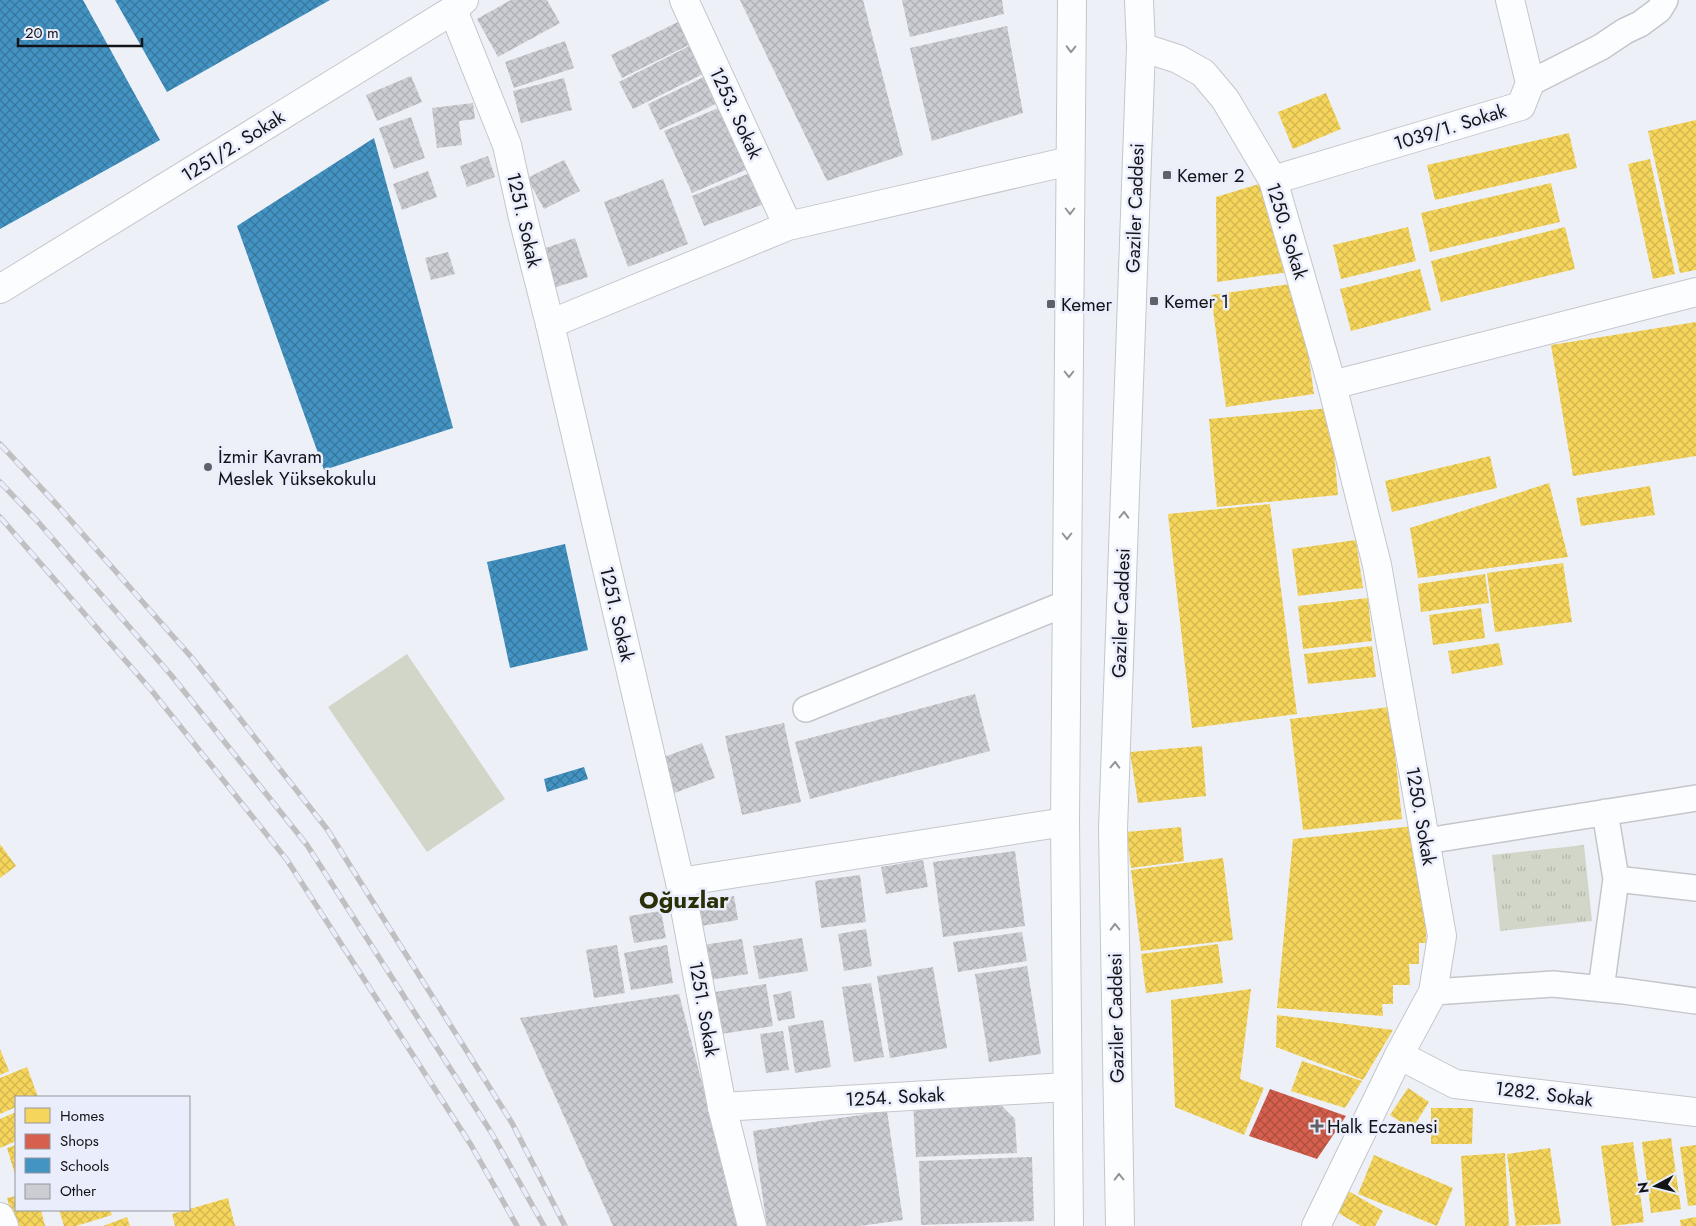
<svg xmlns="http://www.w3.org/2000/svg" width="1696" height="1226" font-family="Jost,sans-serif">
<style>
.grass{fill:url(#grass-tufts)}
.pitch{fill:#d2d6c9}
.homes{fill:url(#homes-cross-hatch)}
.shops{fill:url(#shops-cross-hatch)}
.schools{fill:url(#schools-cross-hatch)}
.building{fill:url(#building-cross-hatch)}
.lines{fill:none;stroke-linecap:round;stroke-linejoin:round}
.lane-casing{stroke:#c4c6cc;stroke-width:28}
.street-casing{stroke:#c4c6cc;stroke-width:30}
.secondary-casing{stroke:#c4c6cc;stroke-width:30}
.primary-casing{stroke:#c4c6cc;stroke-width:30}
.lane{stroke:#fcfdfe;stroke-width:25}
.street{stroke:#fcfdfe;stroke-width:28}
.secondary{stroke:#fcfdfe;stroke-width:28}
.primary{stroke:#fcfdfe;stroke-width:28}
.rail-casing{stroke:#c0c0c2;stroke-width:5.5}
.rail{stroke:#eaedfb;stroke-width:4;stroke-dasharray:11;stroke-linecap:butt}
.oneway{stroke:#939496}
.poi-dot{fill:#606166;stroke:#eaedfb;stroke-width:2}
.labels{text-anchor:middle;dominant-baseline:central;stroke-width:5;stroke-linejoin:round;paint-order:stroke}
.street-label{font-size:19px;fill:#131418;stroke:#eaedfb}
.poi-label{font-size:19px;fill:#131418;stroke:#eaedfb;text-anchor:start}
.district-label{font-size:24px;font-weight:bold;fill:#293007;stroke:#eaedfb}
</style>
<defs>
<pattern id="grass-tufts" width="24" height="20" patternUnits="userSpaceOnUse" patternTransform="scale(1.25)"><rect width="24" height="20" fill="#d2d6c9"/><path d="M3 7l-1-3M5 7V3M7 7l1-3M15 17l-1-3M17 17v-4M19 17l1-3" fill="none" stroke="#b3b7ac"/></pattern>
<pattern id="homes-cross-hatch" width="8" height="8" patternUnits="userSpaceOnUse" patternTransform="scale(1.25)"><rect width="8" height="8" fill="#f6d55c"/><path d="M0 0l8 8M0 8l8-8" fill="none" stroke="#d2b64f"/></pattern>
<pattern id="shops-cross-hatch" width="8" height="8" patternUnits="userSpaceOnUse" patternTransform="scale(1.25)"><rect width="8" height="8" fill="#d6604d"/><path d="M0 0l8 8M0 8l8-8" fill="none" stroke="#ac4e3f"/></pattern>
<pattern id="schools-cross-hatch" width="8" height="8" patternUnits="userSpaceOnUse" patternTransform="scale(1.25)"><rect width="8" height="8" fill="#4393c3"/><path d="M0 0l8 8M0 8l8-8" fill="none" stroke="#37779d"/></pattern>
<pattern id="building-cross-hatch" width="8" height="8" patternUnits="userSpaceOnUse" patternTransform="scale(1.25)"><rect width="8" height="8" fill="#cccdd3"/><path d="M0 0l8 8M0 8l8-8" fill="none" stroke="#aeafb4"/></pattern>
</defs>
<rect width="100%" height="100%" fill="#eef0f7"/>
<!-- grass -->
<path class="grass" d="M1584,845l8,76 -92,10 -8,-76z"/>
<!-- pitch -->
<path class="pitch" d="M407,654l98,145 -78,53 -99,-145z"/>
<!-- homes -->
<path class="homes" d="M1326,93l15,36 -48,20 -15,-37z
M1696,120v150l-16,3 -32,-142z
M1569,133l8,35 -142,32 -8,-35z
M1650,159l25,115 -22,5 -25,-115z
M1269,181l20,91 -72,10 -1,-85z
M1551,183l9,39 -130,30 -9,-39z
M1408,227l8,34 -75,18 -8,-34z
M1565,227l10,42 -134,33 -10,-41z
M1420,269l11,41 -80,21 -11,-42z
M1298,283l16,111 -88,13 -15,-112z
M1696,322v134l-123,20 -22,-131z
M1330,408l8,87 -121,12 -8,-88z
M1490,456l7,32 -105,24 -7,-31z
M1549,483l19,74 -150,21 -8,-50z
M1650,486l5,29 -74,11 -5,-28z
M1270,504l27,210 -105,14 -24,-214z
M1356,540l7,48 -65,8 -6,-47z
M1563,563l9,59 -77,10 -8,-59z
M1485,574l4,29 -68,9 -3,-28z
M1368,598l4,43 -69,8 -5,-43z
M1481,608l4,30 -52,7 -4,-30z
M1499,643l4,22 -51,9 -4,-23z
M1372,646l4,31 -68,7 -4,-30z
M1390,707l12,112 -99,11 -13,-111z
M1202,746l4,50 -68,7 -8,-51z
M1414,826l12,92v25h-7v21h-10l1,21h-17v19h-11l1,12 -106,-8 16,-169z
M1181,827l3,34 -53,7 -5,-36z
M0,844l16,22 -16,12z
M1223,858l10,82 -92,11 -10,-81z
M1218,944l5,39 -77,10 -5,-39z
M1251,989l-11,90 24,9 -20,47 -69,-28 -4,-107z
M1277,1015l116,15 -30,50 -87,-33z
M0,1049l9,22 -9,4z
M1302,1061l60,20 -17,27 -54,-17z
M27,1067l11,30h-22v10l-16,7v-36z
M1408,1088l21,14 -17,27 -22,-14z
M1431,1108h42l-1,36h-41z
M16,1112v29l-16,7v-29z
M1671,1138l10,71 -30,4 -9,-71z
M1633,1142l11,80 -32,4 -11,-80z
M16,1145v33l-9,-30z
M1696,1145v60l-8,1 -8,-59z
M1550,1148l11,76 -45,2 -9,-72z
M1505,1153l4,73h-44l-4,-70z
M1374,1155l79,33 -16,38 -79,-32z
M1345,1189l38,22 -8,15h-14l-28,-16z
M16,1196v14h25l4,16h-30l-8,-28z
M228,1198l7,28h-60l-3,-12z
M59,1210h51l2,5 -36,11h-12z
M127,1217l3,9h-27z
M1696,1217v9h-15l-1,-6z"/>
<!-- shops -->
<path class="shops" d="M1270,1089l76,27 -29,43 -68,-23z"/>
<!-- schools -->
<path class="schools" d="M0,0h83l77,140 -160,89z
M115,0h215l-163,92z
M374,138l79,290 -129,42 -87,-244z
M565,544l23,106 -78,18 -23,-106z
M584,767l4,12 -41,13 -3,-13z"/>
<!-- building -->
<path class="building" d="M511,0h36l13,23 -62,34 -21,-38z
M740,0h123l40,155 -76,26z
M902,0h100l2,14 -94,23z
M684,19l11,23 -73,36 -11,-23z
M1007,26l16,87 -91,28 -22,-93z
M565,41l9,27 -60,20 -9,-26z
M693,44l14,28 -74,37 -14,-27z
M708,75l12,27 -60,28 -12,-26z
M411,76l11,26 -45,19 -11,-26z
M564,78l8,32 -51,13 -8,-32z
M473,103l2,16 -16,2 3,24 -25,3 -5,-40z
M723,106l27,62 -58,25 -28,-62z
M411,117l14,41 -31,11 -15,-41z
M488,156l7,21 -28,10 -7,-21z
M564,160l16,31 -36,18 -17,-31z
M428,171l9,26 -35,13 -9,-26z
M755,171l12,32 -63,23 -12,-30z
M663,179l25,65 -60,23 -24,-65z
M575,238l13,39 -41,13 -13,-38z
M448,252l7,22 -24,6 -6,-22z
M975,694l15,57 -180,48 -15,-57z
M784,723l17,79 -59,13 -17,-79z
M702,743l13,35 -46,17 -13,-35z
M1015,851l10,75 -82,11 -10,-75z
M923,860l5,27 -42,7 -5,-27z
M860,875l6,47 -45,6 -6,-47z
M734,896l4,24 -37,6 -4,-23z
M661,911l5,27 -32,5 -5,-27z
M866,929l6,37 -28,5 -6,-37z
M1022,932l5,29 -69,11 -5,-30z
M802,938l6,33 -49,8 -6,-33z
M742,939l6,35 -39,6 -6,-35z
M617,945l8,48 -31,5 -8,-48z
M667,945l6,38 -42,7 -7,-37z
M1027,966l14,88 -52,8 -14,-88z
M933,967l14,81 -57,10 -13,-82z
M871,983l13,74 -30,5 -12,-75z
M766,984l7,42 -52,8 -6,-42z
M791,991l4,27 -17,3 -5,-26z
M679,994l60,232h-126l-93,-208z
M823,1020l8,47 -36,6 -7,-47z
M783,1031l6,39 -23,3 -6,-39z
M995,1099l20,20 2,34 -101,4 -3,-55z
M887,1111l16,109 -43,6h-93l-14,-95z
M1032,1157l2,64 -113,4 -2,-64z"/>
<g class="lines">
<defs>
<path id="lane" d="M1530,83l71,-36 24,-16 15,-7 19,-14 6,-10
M806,709l261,-106
M1426,841l270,-43
M1616,879l80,9
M1601,989l15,-110 -11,-67
M1433,992l120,-8 71,7 72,10"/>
<path id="street" d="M684,0l104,226
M1273,180l248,-74 9,-23 -20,-83
M0,289l453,-279 11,-10
M550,324l238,-98 282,-65
M1332,385l364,-93
M680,882l385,-60
M722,1107l345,-20
M0,1217l4,9"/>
<path id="secondary" d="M453,10l54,135 16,73 27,106 130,558 42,225 30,119
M1141,47l37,12 25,14 22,26 48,81 59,205 45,180 65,371 -9,56 -34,63 -83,171
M1399,1055l56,29 241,28"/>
<path id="primary" d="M1069,1226l-4,-404 7,-822
M1120,1226l-7,-397 28,-782 -2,-47"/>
</defs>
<!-- lane casing -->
<use href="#lane" class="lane-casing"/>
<!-- street casing -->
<use href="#street" class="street-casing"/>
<!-- secondary casing -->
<use href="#secondary" class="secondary-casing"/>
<!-- primary casing -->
<use href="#primary" class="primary-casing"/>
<!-- lane -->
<use href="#lane" class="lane"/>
<!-- street -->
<use href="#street" class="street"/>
<!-- secondary -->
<use href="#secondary" class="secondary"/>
<!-- primary -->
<use href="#primary" class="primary"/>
<defs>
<path id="rail" d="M0,444l58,62 135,153 134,170 185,294 53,103
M0,482l39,41 132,152 136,170 184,287 53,94
M0,517l152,174 135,169 184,285 46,81"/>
</defs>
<!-- rail casing -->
<use href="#rail" class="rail-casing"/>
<!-- rail -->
<use href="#rail" class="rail"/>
</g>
<!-- one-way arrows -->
<defs><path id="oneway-chevron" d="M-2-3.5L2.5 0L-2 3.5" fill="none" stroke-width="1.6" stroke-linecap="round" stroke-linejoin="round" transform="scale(1.25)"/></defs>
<g class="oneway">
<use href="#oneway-chevron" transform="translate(1071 49) rotate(91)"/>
<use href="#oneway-chevron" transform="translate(1070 211) rotate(90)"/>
<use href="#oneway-chevron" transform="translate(1069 374) rotate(90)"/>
<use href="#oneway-chevron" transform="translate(1124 515) rotate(-88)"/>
<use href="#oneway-chevron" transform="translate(1067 536) rotate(90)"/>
<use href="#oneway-chevron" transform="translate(1115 765) rotate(-88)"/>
<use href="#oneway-chevron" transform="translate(1115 927) rotate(-91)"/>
<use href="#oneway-chevron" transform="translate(1119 1177) rotate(-91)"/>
</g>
<!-- markers -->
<g class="poi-dot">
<rect x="1162" y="170" width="10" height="10" rx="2.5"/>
<rect x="1149" y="296" width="10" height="10" rx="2.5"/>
<rect x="1046" y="299" width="10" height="10" rx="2.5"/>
<circle cx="208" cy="467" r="5"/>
<path d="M1314.5 1118.5h5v5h5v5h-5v5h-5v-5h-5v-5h5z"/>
</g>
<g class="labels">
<!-- street labels -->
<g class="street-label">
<text transform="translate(736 113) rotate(65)">1253. Sokak</text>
<text transform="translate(1450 127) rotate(-17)">1039/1. Sokak</text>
<text transform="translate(233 146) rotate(-32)">1251/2. Sokak</text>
<text transform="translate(1135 208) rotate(-88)">Gaziler Caddesi</text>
<text transform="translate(524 220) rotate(77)">1251. Sokak</text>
<text transform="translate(1287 231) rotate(73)">1250. Sokak</text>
<text transform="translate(1121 613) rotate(-88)">Gaziler Caddesi</text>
<text transform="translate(617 614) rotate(77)">1251. Sokak</text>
<text transform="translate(1421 816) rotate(80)">1250. Sokak</text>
<text transform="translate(704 1009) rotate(80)">1251. Sokak</text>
<text transform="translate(1116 1018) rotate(-91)">Gaziler Caddesi</text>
<text transform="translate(1544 1094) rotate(7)">1282. Sokak</text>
<text transform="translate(895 1097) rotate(-3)">1254. Sokak</text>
</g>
<!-- poi labels -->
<g class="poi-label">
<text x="1177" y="175">Kemer 2</text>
<text x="1164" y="301">Kemer 1</text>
<text x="1061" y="304">Kemer</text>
<text x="218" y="456">İzmir Kavram<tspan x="218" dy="22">Meslek Yüksekokulu</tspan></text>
<text x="1327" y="1126">Halk Eczanesi</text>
</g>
<!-- district labels -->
<g class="district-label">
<text x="684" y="899">Oğuzlar</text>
</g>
</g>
<!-- legend -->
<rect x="15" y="1096" width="175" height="115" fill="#eaedfb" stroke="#9496a0"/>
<rect x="25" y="1108" width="25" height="15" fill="#f6d55c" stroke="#9496a0"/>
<text x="60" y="1121" font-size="15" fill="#131418">Homes</text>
<rect x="25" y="1134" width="25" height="15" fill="#d6604d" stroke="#9496a0"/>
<text x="60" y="1146" font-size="15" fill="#131418">Shops</text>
<rect x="25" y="1158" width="25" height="15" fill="#4393c3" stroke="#9496a0"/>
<text x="60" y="1171" font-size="15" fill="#131418">Schools</text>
<rect x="25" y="1184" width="25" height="15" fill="#cccdd3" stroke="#9496a0"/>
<text x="60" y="1196" font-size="15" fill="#131418">Other</text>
<!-- north arrow -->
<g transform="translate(1656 1186) rotate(263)" stroke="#eaedfb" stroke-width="4" paint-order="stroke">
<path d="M0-4L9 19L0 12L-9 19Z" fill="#131418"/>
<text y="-8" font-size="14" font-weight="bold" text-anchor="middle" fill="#131418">N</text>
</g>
<!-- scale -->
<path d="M18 38v8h124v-8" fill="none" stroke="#131418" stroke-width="2.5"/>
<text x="25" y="38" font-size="15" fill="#131418" stroke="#eaedfb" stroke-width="4" paint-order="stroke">20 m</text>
</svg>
